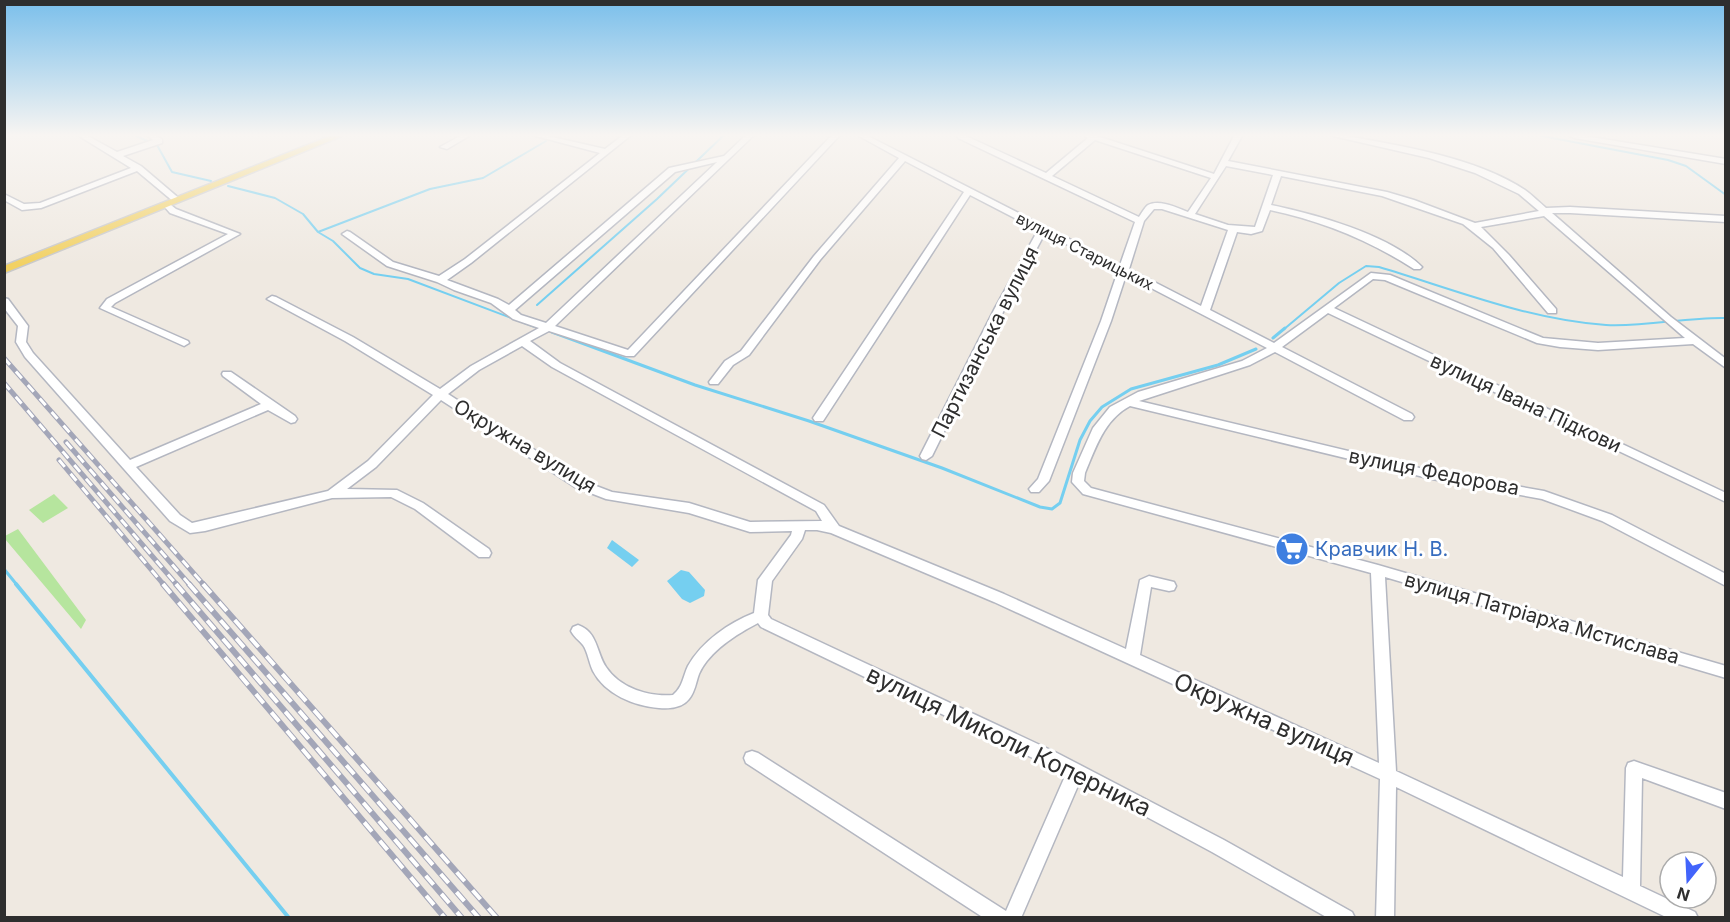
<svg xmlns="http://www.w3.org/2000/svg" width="1730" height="922" font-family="Inter,sans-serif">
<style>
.green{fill:#b6e59e}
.water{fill:#75cff0}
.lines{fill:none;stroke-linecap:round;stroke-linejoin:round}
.stream-far2{stroke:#75cff0;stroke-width:2}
.stream-far1{stroke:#75cff0;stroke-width:3}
.stream{stroke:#75cff0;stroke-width:4}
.minor-casing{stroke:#b4b7c1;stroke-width:3}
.major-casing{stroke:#c9c9c9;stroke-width:3}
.minor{fill:#fff;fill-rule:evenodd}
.major{fill:#f2d163;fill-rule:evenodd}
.rail-far1-casing{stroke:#a3a6b8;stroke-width:5}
.rail-casing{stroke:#a3a6b8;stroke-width:6}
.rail-far1{stroke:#fff;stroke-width:3;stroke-dasharray:9;stroke-linecap:butt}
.rail{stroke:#fff;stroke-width:4;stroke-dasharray:12;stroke-linecap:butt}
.labels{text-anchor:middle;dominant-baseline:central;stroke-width:6;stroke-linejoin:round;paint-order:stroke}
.far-street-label{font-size:16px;fill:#2e2e2e;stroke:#fff}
.street-label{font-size:20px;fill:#2e2e2e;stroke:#fff}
.shop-label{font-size:20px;fill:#366cbe;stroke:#fff;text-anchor:start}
.near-street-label{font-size:24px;fill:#2e2e2e;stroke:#fff}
</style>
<rect width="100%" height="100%" fill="#efe9e1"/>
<!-- green -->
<path class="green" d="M54,494l14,14 -25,15 -14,-13z
M18,529l68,91 -5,9 -76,-90v-3z"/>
<!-- water -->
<path class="water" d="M612,540l27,20 -7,7 -25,-19z
M681,570l8,2 16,18 -1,6 -14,7 -8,-4 -15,-18z"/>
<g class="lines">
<!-- stream-far2 -->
<path class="stream-far2" d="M136,136l21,9 15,27 39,9
M1542,136l126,24 18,6 40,29
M228,186l47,12 28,16 15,18 15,9 27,27 14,6 34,5 127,48
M318,232l112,-43 53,-11 63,-37
M537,305l120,-106 66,-63
M1283,330l56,-47 27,-17 13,1c74,22 150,53 227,58 41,2 80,-8 120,-7"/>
<!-- stream-far1 -->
<path class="stream-far1" d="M552,332l143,53 114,36 133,47 98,39 12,2 8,-6 20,-63 10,-19 12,-14 29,-18 87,-24 38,-16
M1273,338l12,-10
M4,569l13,16"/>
<!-- stream -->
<path class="stream" d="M16,584l273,334"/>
<defs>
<path id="minor" d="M79,136h9l29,16 36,-12 -5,-4h8l6,3v4l-39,13 18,10 40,34 -7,2 -37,-31 -96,37 -19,2 -18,-10v-6l20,10 16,-1 91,-35z
M460,136h9l-22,13 -7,-2z
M536,136h12l57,13 17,-13h8l-159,127 -24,17 51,19 11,6 160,-137 55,-12 21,-20h8l-198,190 73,24 203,-214h8l-205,220h-8l-77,-25 -19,10 30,22 264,142 15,21 165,68 122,55 14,-69 9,-4 25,6 2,4 -2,4 -5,1 -18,-4 -11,68 239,108 -8,-190 -288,-79 -11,-12 1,-9 20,-45 17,-21 28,-15 104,-31 25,-13 -141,-73 -15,46 -62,160 -10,11h-8l-2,-3 9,-10 63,-158 17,-50 -73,-38 -40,75 -73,148 -6,4 -4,-1 -2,-3 75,-148 43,-78 -68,-35 -147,226h-8l-2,-3 2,-3 149,-223 -59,-31 -85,99 -71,95 -16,10 -15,19h-8l-1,-2 16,-21 16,-10 73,-95 85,-98 -40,-22h9l252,129 15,-43 -177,-84 -1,-2h9l80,37 42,-35 -3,-2h12l117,38 20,-38h8l-14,25 159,31 27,8 61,23 64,-12 -20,-17 -44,-21 -46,-15 -96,-22h14c55,10 130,22 178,54 7,5 14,12 21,18l24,-1 156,9v6l-156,-9h-18l119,104 55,42v9l-33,-24 -95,6 -38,-3 -23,-4 -152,-63 -12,-1 -39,29 392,185v9l-398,-189 -46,34 130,67 2,3 -2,3h-8l-129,-68 -25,13 -111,36 293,70 112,20 68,24 114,59v12l-124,-65 -60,-22 -110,-20 -302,-73c-26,14 -34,41 -45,67l-1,8 7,7 287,77 348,101v12l-341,-101 11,194 227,106 3,-109 2,-5 6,-2 92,32v16l-84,-31 -2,108 55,26 3,6h-30l-272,-131 -2,131h-18l4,-139 -386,-177 -163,-69 -14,-3h-12l-3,9 -30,42 -4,34 3,4 286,134 167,87 128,72 3,6h-27l-116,-66 -132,-71 -59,137h-37l-238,-155 -2,-5 2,-5 6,-2 6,2 248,158 60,-137 -305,-147 -3,-4c-21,11 -49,28 -59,51 -3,8 -4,18 -10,25 -7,9 -20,10 -30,9 -25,-2 -54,-14 -66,-37 -4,-8 -5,-19 -10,-26 -4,-5 -9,-8 -12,-14l2,-4 5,-2c20,7 18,27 28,42 14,21 42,30 67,28 10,-8 10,-19 15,-29 14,-25 41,-43 66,-53l4,-33 33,-45 1,-4 -42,1 -61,-19 -83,-14 -31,-12 -134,-87 -65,67 -29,22 50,1 26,13 66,46 2,4 -2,4h-10l-64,-48 -24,-12 -59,1 -127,33 -15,2 -20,-12 -145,-164 -9,-15 2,-16 -14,-18v-10l4,1 20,27 -2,16 7,11 97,107 131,-56 -38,-28 -1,-2 1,-2h8l64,44 2,3 -2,3 -4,1 -23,-13 -132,57 44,48 12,8 136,-32 40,-30 65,-66 -88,-54 -78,-42 5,-3 4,1 77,40 87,52 31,-23 68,-38 -26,-9 -22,-16 -37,-13 -17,-8 -50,-16 -45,-32 5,-3 3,1 43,30 46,14 26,-17 135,-106zM1095,140l116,38 -23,34c-11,-4 -28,-13 -40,-7 -3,2 -7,9 -9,12l-87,-41zM717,162l-171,161 -25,-8 -6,-5 160,-138zM1226,166l47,9 -18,52 -27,-2 -33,-11zM1281,176l101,20 81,28 30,24 55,65h8v-4l-47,-54 -28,-28 63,-11 141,122 -87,5 -55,-5 -153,-63 -19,-2 -97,70 -64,-33 27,-78 14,2 11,-3 8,-21c52,11 99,30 144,59h6l2,-2c-32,-32 -107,-53 -151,-62zM1154,209h8l66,21 -27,76 -72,-37 15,-48zM522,346l30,21 264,144 6,10 -72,1 -61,-19 -77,-11 -29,-11 -135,-87 31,-24z
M1570,136h15l141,23v5l-152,-26z
M167,202l9,7 64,25 -125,69 -4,4 77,34 1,2 -5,3 -84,-38 7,-9 121,-65 -58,-21 -7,-8z"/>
<path id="major" d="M330,136h12l-338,137v-7z"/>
</defs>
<!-- minor casing -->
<use href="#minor" class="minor-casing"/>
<!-- major casing -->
<use href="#major" class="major-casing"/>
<!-- minor -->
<use href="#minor" class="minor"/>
<!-- major -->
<use href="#major" class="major"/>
<defs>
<path id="rail-far1" d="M4,358l200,227
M4,383l173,202
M66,442l124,143
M59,460l105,125"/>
<path id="rail" d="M163,584l282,334
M176,584l286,334
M189,584l290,334
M203,584l294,334"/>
</defs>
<!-- rail-far1 casing -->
<use href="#rail-far1" class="rail-far1-casing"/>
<!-- rail casing -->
<use href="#rail" class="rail-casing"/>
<!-- rail-far1 -->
<use href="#rail-far1" class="rail-far1"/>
<!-- rail -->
<use href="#rail" class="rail"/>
</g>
<!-- sky -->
<linearGradient id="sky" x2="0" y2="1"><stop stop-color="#7abfeb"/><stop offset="0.51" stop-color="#f8f5f2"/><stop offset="1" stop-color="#f8f5f2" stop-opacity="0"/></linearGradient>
<rect width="1730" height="265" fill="url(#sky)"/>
<!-- icons -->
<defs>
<symbol id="supermarket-disc" viewBox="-11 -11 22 22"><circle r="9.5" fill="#3f7fe0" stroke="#fff"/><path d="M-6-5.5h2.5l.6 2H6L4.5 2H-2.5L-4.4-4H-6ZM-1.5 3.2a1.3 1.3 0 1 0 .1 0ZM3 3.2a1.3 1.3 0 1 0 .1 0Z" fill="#fff"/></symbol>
</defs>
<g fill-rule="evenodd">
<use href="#supermarket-disc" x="1273" y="530" width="38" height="38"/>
</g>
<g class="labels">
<!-- far-street labels -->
<g class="far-street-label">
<text transform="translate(1085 251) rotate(27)">вулиця Старицьких</text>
</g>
<!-- street labels -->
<g class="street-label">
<text transform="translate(985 342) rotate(-63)">Партизанська вулиця</text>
<text transform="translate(1526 403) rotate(25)">вулиця Івана Підкови</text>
<text transform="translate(525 446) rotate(31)">Окружна вулиця</text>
<text transform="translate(1434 472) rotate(11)">вулиця Федорова</text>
<text transform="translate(1542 618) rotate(16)">вулиця Патріарха Мстислава</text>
</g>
<!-- shop labels -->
<g class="shop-label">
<text x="1315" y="549">Кравчик Н. В.</text>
</g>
<!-- near-street labels -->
<g class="near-street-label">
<text transform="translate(1264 719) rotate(24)">Окружна вулиця</text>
<text transform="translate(1009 741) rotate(26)">вулиця Миколи Коперника</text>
</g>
</g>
<!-- border -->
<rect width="1730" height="922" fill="none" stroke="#2e2e2e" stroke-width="12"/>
<!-- north arrow -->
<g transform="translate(1688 880) rotate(198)"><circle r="28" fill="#ffffff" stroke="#ababab" stroke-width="1.5"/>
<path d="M0-4.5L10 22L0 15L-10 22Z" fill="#4264fb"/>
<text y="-9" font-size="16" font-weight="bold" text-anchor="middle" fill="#2e2e2e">N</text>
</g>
</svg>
